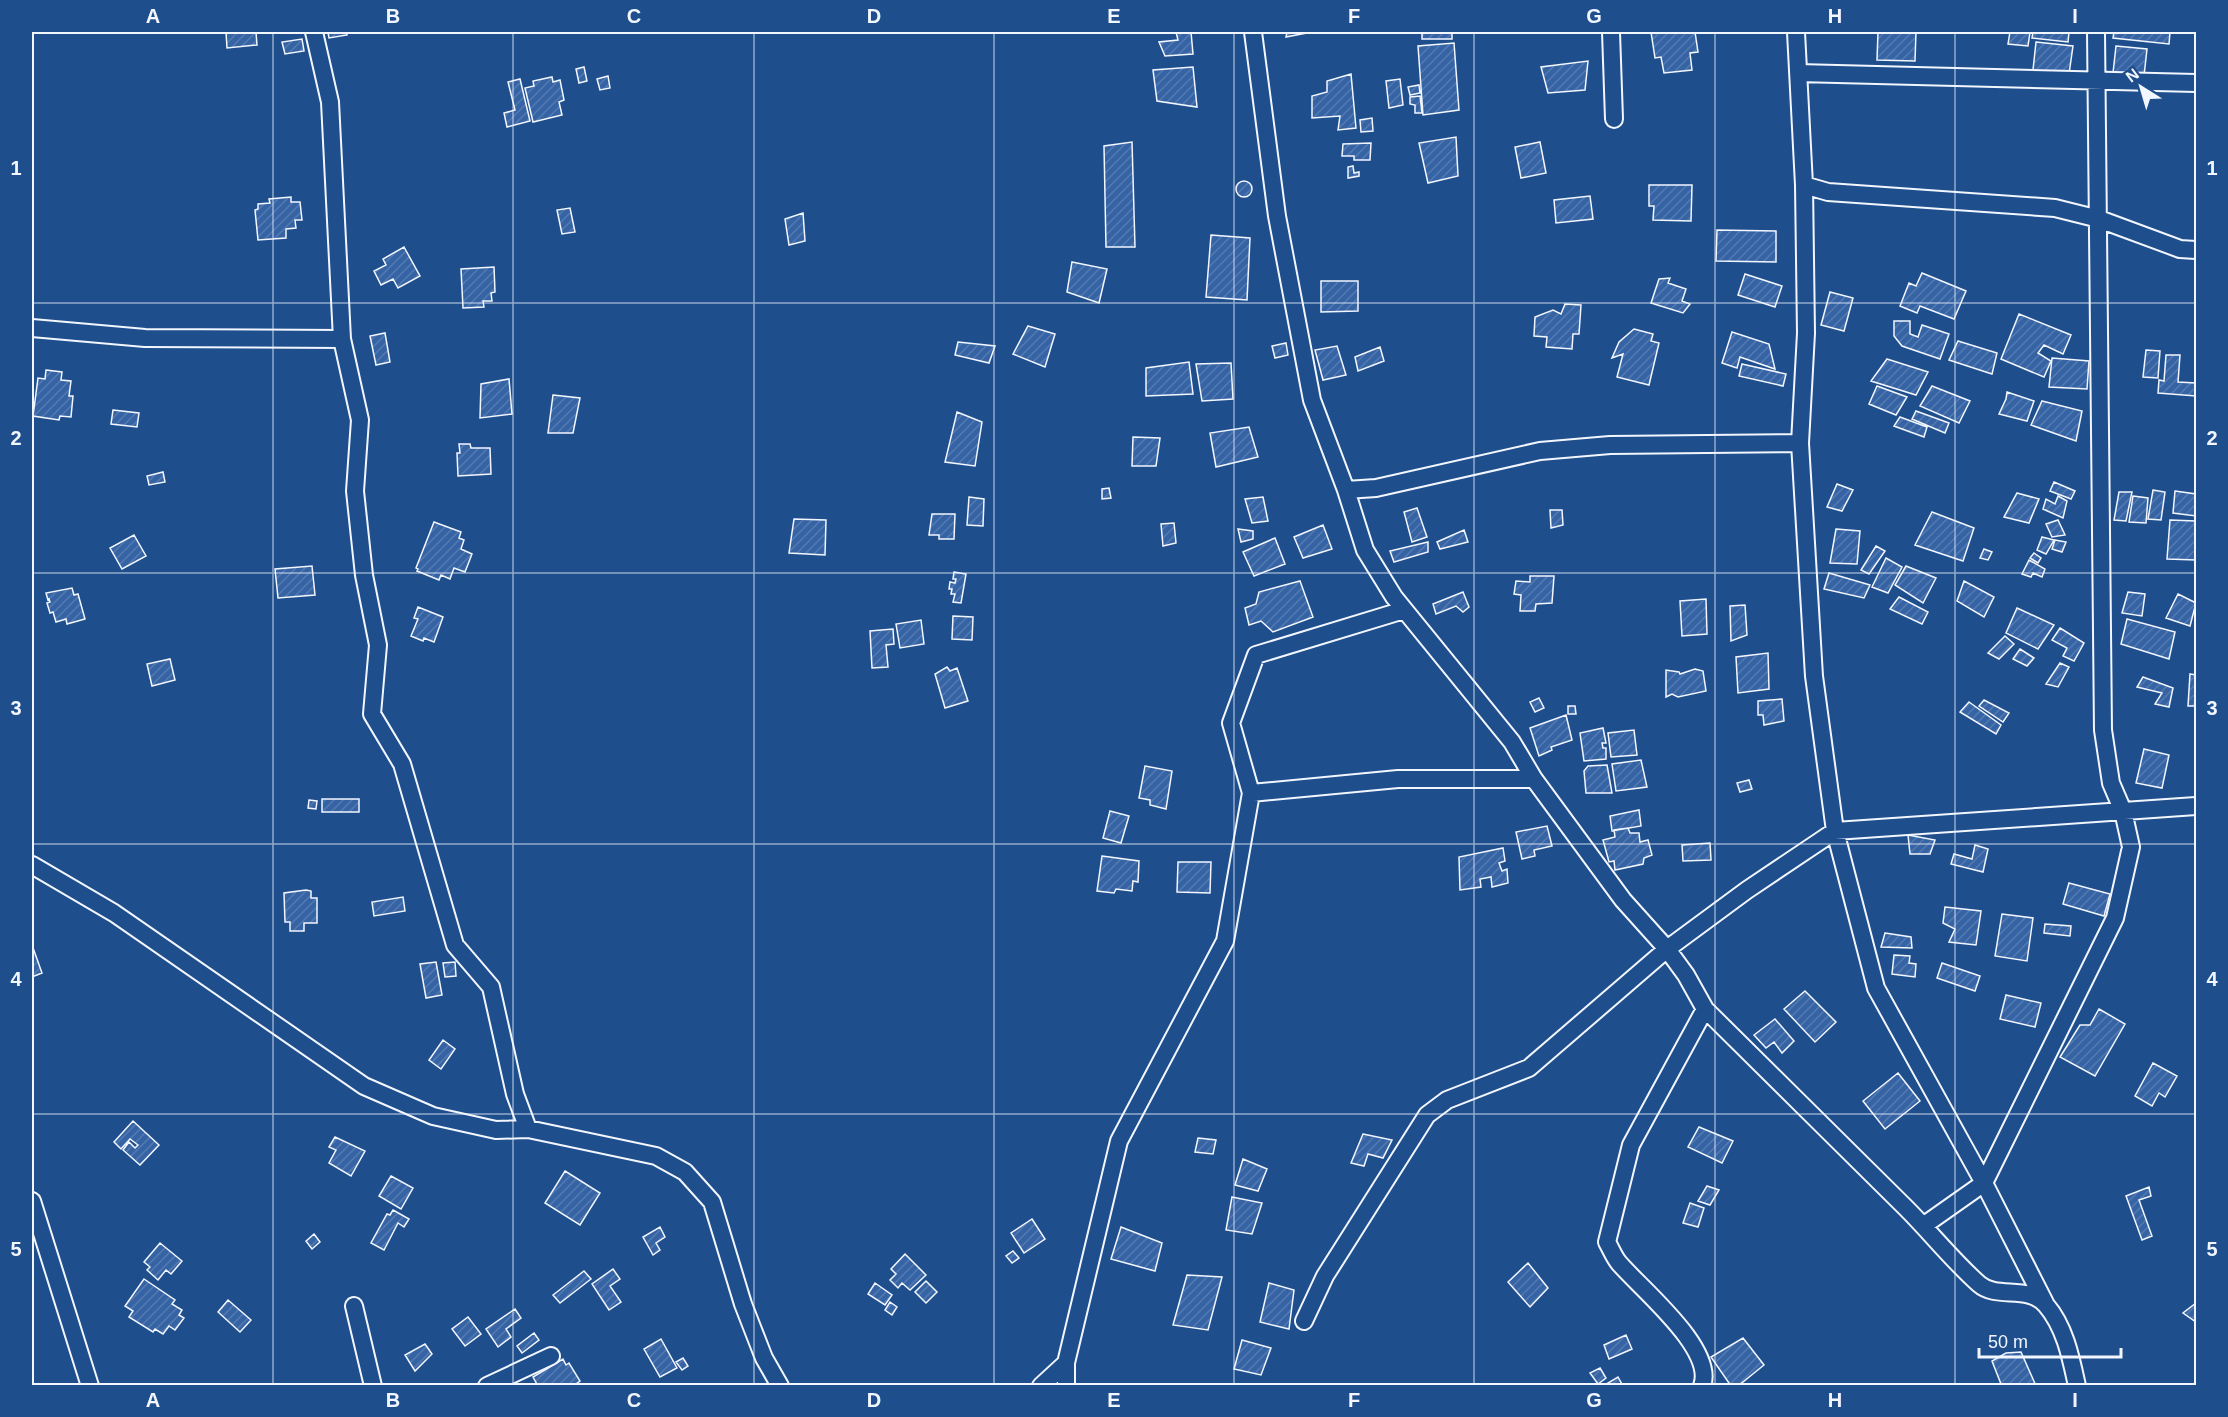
<svg xmlns="http://www.w3.org/2000/svg" width="2228" height="1417" font-family="Arial,sans-serif">
<style>
.building{fill:url(#building-hatch);stroke:#f2f6ff;stroke-width:1.5}
.lines{fill:none;stroke-linecap:round;stroke-linejoin:round}
.minor-casing{stroke:#f2f6ff;stroke-width:20}
.minor{stroke:#1f4e8c;stroke-width:16}
.grid{fill:none;stroke:#f2f6ff;stroke-width:1.5;stroke-opacity:0.55}
.neatline{fill:none;stroke:#f2f6ff;stroke-width:2}
.grid-label{font-size:20px;text-anchor:middle;font-weight:bold;fill:#f2f6ff}
</style>
<defs>
<pattern id="building-hatch" width="6" height="6" patternUnits="userSpaceOnUse" patternTransform="scale(1.5)"><rect width="6" height="6" fill="#3563a3"/><path d="M-1 1l2-2M0 6l6-6M5 7l2-2" fill="none" stroke="#537ab1"/></pattern>
</defs>
<rect width="100%" height="100%" fill="#1f4e8c"/>
<!-- building -->
<path class="building" d="M226,32h36h-6l1,13 -30,3z
M328,32h18l1,3 -18,3z
M1176,32h15l2,22 -28,2 -6,-14 19,-2z
M1287,32h25l-26,5z
M1422,32h30v7h-30z
M1651,32h44l3,20 -8,1 2,17 -28,3 -3,-16 -6,1z
M1878,32h38l-1,29 -38,-1z
M2010,32h20l-2,14 -20,-2z
M2033,32h36l-1,10 -36,-4z
M2114,32h56l-1,12 -56,-6z
M302,39l2,12 -19,3 -3,-12z
M2036,42l37,4 -4,28 -36,-4z
M1454,43l5,67 -36,5 -5,-69z
M2116,46l31,3 -3,27 -31,-3z
M1588,61l-3,29 -37,3 -7,-26z
M584,67l3,14 -8,2 -3,-14z
M1193,67l4,40 -40,-6 -4,-31z
M1351,74l5,54 -18,2 2,-14 -28,2v-22l15,-4v-11z
M608,76l2,12 -10,2 -3,-11z
M552,77l1,5 7,-2 4,20 -5,2 3,13 -29,7 -8,-34 9,-2 -1,-5z
M520,79l10,42 -23,6 -3,-14 11,-3 -7,-28z
M1400,79l3,26 -14,3 -3,-27z
M1419,85l1,8 -10,2 -2,-8z
M1420,96l2,17h-7v-8l-5,-1v-7z
M1372,118l1,13 -12,1 -1,-12z
M1456,137l2,39 -30,7 -9,-40z
M1132,142l3,105h-29l-2,-101z
M1540,142l6,31 -25,5 -6,-31z
M1371,143l-1,17h-16v-4h-12l1,-12z
M1353,166l1,7 5,-1v4l-11,2v-11z
M1236 189a8 8 0 1 1 16 0a8 8 0 1 1-16 0Z
M1649,185h43l-1,36 -38,-1 1,-14h-5z
M1590,196l3,23 -37,4 -2,-23z
M291,197v5h9l2,18h-7l1,8 -10,1v9l-28,2 -3,-30 3,-1v-5l12,-1 -1,-4z
M570,208l5,24 -13,2 -5,-24z
M803,213l2,28 -16,4 -4,-26z
M1717,230l59,1v31l-60,-1z
M1211,235l39,3 -3,62 -41,-3z
M404,247l16,29 -22,12 -5,-9 -12,6 -7,-14 12,-6 -3,-6z
M1072,262l35,7 -8,34 -32,-11z
M494,267l1,25 -4,1 1,8h-9l1,6 -21,1 -2,-39z
M1922,273l44,18 -12,28 -34,-13 -3,7 -17,-7 9,-23 7,3z
M1745,274l37,12 -7,21 -37,-12z
M1670,278l-2,5 18,6 -4,12 8,3 -7,9 -32,-10 8,-24z
M1321,281h37v30l-37,1z
M1830,292l23,6 -9,33 -23,-6z
M1565,304l16,1 -2,29h-6l-1,15 -26,-2 1,-10 -13,-1 1,-19 18,-7 8,4z
M2019,314l52,21 -8,19 -19,-9 -6,8 13,8 -7,16 -43,-18z
M1894,321h16v13l8,3 4,-12 27,9 -9,25 -38,-13 -8,-10z
M1028,326l27,8 -10,33 -32,-13z
M1634,329l19,5 -2,7 8,2 -10,42 -32,-8 6,-23 -11,4 7,-16z
M1732,332l37,12 6,25 -35,-12 -3,11 -15,-5z
M385,333l5,29 -14,3 -6,-29z
M1958,341l39,12 -5,21 -43,-14z
M958,342l37,4 -6,17 -34,-8z
M1286,343l2,12 -13,3 -3,-12z
M1337,346l9,29 -23,5 -8,-30z
M1380,347l4,14 -26,10 -3,-14z
M2146,350l14,1 -2,27 -15,-1z
M2166,355h14l-2,27 18,1v13l-38,-3 1,-13 5,1z
M2052,358l37,3 -2,28 -38,-2z
M1887,359l41,13 -12,23 -45,-14z
M1189,362l4,32 -47,2v-28z
M1231,363l2,36 -31,2 -6,-37z
M1742,364l44,10 -3,12 -44,-10z
M46,370l16,2 -1,8 10,1 -2,15h4l-2,21 -11,-1 -1,4 -26,-4 5,-38 7,1z
M509,379l3,35 -32,4 1,-34z
M1877,386l30,11 -11,18 -27,-11z
M1932,386l38,15 -11,22 -39,-17z
M2007,392l27,9 -7,20 -28,-7 7,-15z
M553,395l27,3 -7,35h-25z
M2042,401l40,10 -6,30 -45,-16z
M113,410l26,3 -2,14 -26,-3z
M1916,411l33,12 -4,10 -33,-14z
M957,412l25,10 -7,44 -30,-4z
M1900,417l27,10 -3,10 -30,-11z
M1249,427l9,30 -42,10 -6,-34z
M1133,437l27,1 -4,28h-24z
M459,444h11l1,4h19l1,26 -33,2 -1,-23h3z
M163,472l2,10 -16,3 -2,-9z
M2054,482l21,9 -4,8 -21,-8z
M1837,484l16,6 -11,21 -15,-4z
M1109,488l2,10 -9,1v-10z
M2153,490l12,2 -4,28 -13,-1z
M2175,491l21,3v22l-23,-3z
M2119,492h13l-6,29 -12,-1z
M2017,493l22,6 -10,24 -25,-6z
M2058,496l9,5 -4,17 -20,-9 3,-10 9,5z
M2133,496l15,2 -2,25 -17,-1z
M969,497l15,2 -1,27 -16,-1z
M1263,497l5,24 -16,2 -7,-24z
M1417,508l10,29 -15,5 -8,-30z
M1550,510h12l1,15 -12,3z
M1932,512l42,16 -11,33 -48,-16z
M932,514h23l-1,25h-15v-4h-10z
M794,519l32,1 -1,35 -36,-2z
M2058,520l7,15 -13,2 -6,-13z
M2170,520l26,1v39l-29,-1z
M434,522l27,10 -2,6 5,2 -3,9 11,5 -7,18 -11,-4 -4,11 -9,-4 -2,5 -22,-9 1,-2 -2,-1z
M1174,523l2,20 -13,3 -2,-22z
M1323,525l9,24 -29,9 -9,-21z
M1238,529l15,2v8l-12,3z
M1836,529l24,2 -3,33 -27,-1z
M1464,530l4,12 -28,7 -3,-7z
M134,535l12,21 -24,13 -12,-21z
M2042,537l12,3 -8,14 -9,-4z
M1275,538l10,26 -31,12 -11,-24z
M2055,540l11,2 -4,10 -10,-3z
M1428,542v10l-34,10 -4,-11z
M1876,546l9,5 -16,23 -8,-4z
M1984,549l8,3 -4,8 -8,-2z
M2034,553l7,5 -3,5 -8,-5z
M1886,558l16,9 -14,26 -16,-6z
M2029,560l16,9 -3,8 -9,-4 -2,4 -9,-3z
M312,566l3,29 -37,3 -3,-29z
M1906,566l30,12 -13,25 -28,-18z
M954,572l12,2 -5,29 -8,-1 2,-8h-4l1,-5h-3l1,-7 5,1 1,-4h-3z
M1829,573l41,12 -6,13 -40,-9z
M1530,576h24l-2,27 -16,1 -1,7h-15l1,-16 -7,-1 2,-13 14,1z
M1300,581l13,36 -40,15 -12,-11 -12,4 -4,-17 11,-4 3,-12z
M1964,581l30,16 -10,20 -27,-16z
M72,588l2,7 4,-1 7,25 -18,5 -1,-5 -10,3 -3,-10 -3,1 -3,-10 3,-1 -1,-3 -1,1 -2,-7z
M1463,592l6,15 -6,5 -7,-6 -20,8 -3,-10z
M2128,592l17,2 -3,22 -20,-3z
M2178,594l18,9 -6,23 -24,-8z
M1899,597l29,15 -6,12 -32,-15z
M1706,599l1,35 -25,2 -2,-35z
M1745,605l2,30 -16,6 -1,-35z
M418,607l25,10 -9,25 -10,-4 -1,3 -12,-5 7,-17 -4,-1z
M2017,608l37,17 -16,24 -32,-16z
M953,616l20,1 -1,23 -20,-1z
M2127,619l48,13 -6,27 -48,-15z
M921,620l3,24 -24,4 -4,-24z
M2060,628l24,15 -10,18 -11,-5 4,-8 -15,-8z
M893,629l1,15 -8,1 2,22 -16,1 -2,-37z
M2005,636l9,8 -15,15 -11,-6z
M2020,649l14,9 -7,8 -14,-7z
M1768,653l1,36 -31,4 -2,-36z
M170,659l5,21 -23,6 -5,-22z
M2060,663l9,4 -11,20 -12,-3z
M947,667l3,4 7,-3 11,33 -23,7 -10,-34z
M1695,669l8,2 3,20 -28,6 -6,-3 -6,3v-27l13,2 1,2z
M2190,674l6,1v31h-8z
M2143,677l30,11 -4,19 -14,-3 7,-11 -25,-6z
M1539,698l5,10 -9,4 -5,-10z
M1782,699l2,22 -20,4 -1,-10h-5v-14z
M1984,700l25,13 -6,9 -24,-16z
M1969,702l32,23 -5,9 -36,-22z
M1568,706h7l1,8h-8z
M1566,715l6,25 -21,7 1,3 -13,6 -9,-28z
M1603,728l3,15h-4l1,5h3v11l-22,2 -4,-28z
M1634,730l3,25 -26,2 -3,-24z
M2144,749l25,6 -7,33 -26,-5z
M1641,760l6,27 -31,4 -4,-27z
M1607,765l5,28h-26l-2,-22 4,-5z
M1145,766l27,5 -6,38 -16,-4v-5l-11,-2z
M1749,780l3,9 -12,3 -3,-9z
M322,799h37v13h-37z
M309,800l8,1 -1,8 -8,-1z
M1639,810l2,16 -29,5 -2,-15z
M1110,811l19,5 -8,27 -18,-5z
M1547,826l5,20 -18,4 1,6 -13,3 -6,-27z
M1628,828l2,5h9l1,9 8,-2 4,15 -8,3 -1,6 -28,6 -1,-9 -5,1 -6,-22 12,-3 -1,-7z
M1908,835l27,5 -5,14h-20z
M1710,843l1,17 -28,1 -1,-16z
M1975,845l13,4 -5,23 -32,-8 3,-10 18,5z
M1503,848l2,13 -6,2 3,8 5,-2 1,14 -16,4 -1,-10 -11,2 1,8 -21,3 -1,-33z
M1102,856l37,5 -1,21 -5,-1 -1,10 -16,-2 -2,4 -17,-2z
M1178,862h33l-1,31 -33,-1z
M2069,883l41,11 -6,22 -41,-12z
M306,890l5,1v7h6v25h-13v8h-14v-9h-5l-1,-29z
M403,897l2,14 -31,5 -2,-14z
M1945,907l36,4 -5,34 -27,-3 6,-13 -12,-6z
M2002,914l31,4 -6,43 -32,-5z
M2045,924l26,2 -1,10 -26,-3z
M1885,933l26,4 1,11 -31,-1z
M32,945l10,28 -10,4z
M1894,955l16,1 -1,7 7,1 -1,13 -23,-3z
M436,962l6,33 -16,3 -6,-34z
M455,962l1,14 -11,1 -2,-14z
M1942,963l38,13 -5,15 -38,-13z
M1805,991l31,31 -21,20 -31,-33z
M2006,995l35,8 -6,24 -35,-8z
M2099,1009l26,15 -30,52 -35,-19 20,-32h10z
M1775,1019l19,22 -12,12 -8,-11 -8,6 -12,-13z
M443,1040l12,9 -14,20 -12,-9z
M2153,1063l24,13 -12,21 -6,-4 -7,13 -17,-10z
M1898,1073l22,28 -35,28 -22,-28z
M133,1121l26,24 -19,20 -17,-15 6,-8 6,6 3,-3 -8,-6 -9,10 -7,-7z
M1699,1127l34,14 -11,22 -34,-16z
M1363,1134l29,6 -9,18 -15,-4 -4,12 -13,-3z
M335,1137l30,14 -14,25 -22,-13 7,-13 -7,-3z
M1198,1138l18,2 -3,14 -18,-2z
M1243,1159l24,10 -9,22 -23,-6z
M565,1171l35,22 -20,32 -35,-22z
M391,1176l22,12 -12,21 -22,-13z
M1707,1186l12,4 -9,15 -12,-4z
M2149,1187l2,9 -12,4 13,36 -10,4 -16,-44z
M1232,1197l30,6 -10,31 -26,-4z
M1690,1203l14,5 -6,19 -15,-4z
M393,1210l16,9 -5,8 -6,-4 -14,27 -13,-7 16,-29 3,1z
M1032,1219l13,20 -21,14 -13,-20z
M660,1227l5,10 -9,6 4,7 -7,5 -10,-18z
M1121,1227l41,16 -7,28 -44,-12z
M314,1234l6,8 -8,7 -6,-8z
M160,1243l22,18 -11,13 -5,-4 -8,10 -11,-10 3,-3 -6,-5z
M1013,1251l6,7 -7,5 -6,-7z
M905,1254l21,21 -16,15 -8,-7 -4,5 -8,-8 6,-6 -5,-5z
M1528,1263l20,25 -18,19 -22,-25z
M613,1269l7,10 -10,7 11,16 -12,8 -17,-26z
M584,1271l7,8 -31,24 -7,-8z
M1187,1275l35,2 -14,53 -35,-5z
M144,1279l31,21 -3,4 10,6 -3,5 5,3 -9,12 -6,-4 -6,8 -8,-5 -2,3 -24,-15 4,-6 -8,-5z
M926,1281l11,11 -11,11 -11,-11z
M875,1283l17,12 -7,10 -17,-11z
M1269,1283l25,7 -5,39 -29,-7z
M228,1300l23,20 -11,12 -22,-20z
M890,1302l7,5 -5,8 -7,-5z
M2196,1303v19l-13,-9z
M515,1309l6,9 -15,11 5,8 -13,10 -12,-18z
M468,1317l13,17 -16,12 -13,-17z
M534,1333l5,7 -17,13 -5,-7z
M1626,1335l6,14 -23,10 -5,-14z
M1743,1338l21,27 -26,21h-7l-20,-29z
M661,1339l16,29 -17,9 -16,-28z
M1242,1340l29,8 -10,27 -27,-6z
M425,1344l7,10 -17,17 -10,-16z
M2021,1352l15,34h-36l1,-2 -9,-23 14,-8z
M683,1358l5,8 -6,4 -6,-8z
M563,1359l3,6 3,-2 11,18 -7,5h-35l-5,-9z
M1600,1368l6,10 -8,6 -8,-11z
M1618,1377l5,9h-20z"/>
<g class="lines">
<defs>
<path id="minor" d="M314,32l16,70 12,237 18,81 -5,71 9,84 14,70 -6,69 30,50 53,181 36,42 24,107 13,35
M1253,32l24,184 35,184 34,90 19,60 29,47 118,145 22,37 89,121 44,49 19,26 19,34c67,66 134,133 201,199 25,25 47,53 73,76 18,16 49,0 67,21 19,22 25,53 31,81
M1611,32l3,87
M1796,32l8,153 2,148 -6,110 14,233 21,155 41,157 108,195 61,120
M1798,73l398,10
M1804,185l24,7 227,16 44,11 81,30 16,1
M32,328l113,10 197,1
M1346,490l30,-2 164,-37 70,-6 190,-2
M1251,793l147,-14h136
M32,865l82,48 250,173 69,30 63,14 32,-1 128,27 29,16 27,30 31,102 21,54 16,28
M32,1201l58,185
M1923,1226l61,-43 131,-265 16,-71 -8,-36 -12,-28 -8,-53 -7,-698
M354,1306l19,80
M1304,1321l21,-45 102,-161 20,-15 82,-32 138,-119 80,-59 88,-59 361,-25
M487,1386l64,-30
M1041,1386l25,-23
M1066,1386v-23l53,-222 106,-200 26,-148 -20,-70 25,-68 148,-45
M1702,1386c14,-37 -62,-98 -83,-123 -5,-6 -8,-14 -12,-21l24,-97 74,-136"/>
</defs>
<!-- minor casing -->
<use href="#minor" class="minor-casing"/>
<!-- minor -->
<use href="#minor" class="minor"/>
</g>
<!-- grid -->
<path class="grid" d="M273,32v1354M513,32v1354M754,32v1354M994,32v1354M1234,32v1354M1474,32v1354M1715,32v1354M1955,32v1354M32,303h2164M32,573h2164M32,844h2164M32,1114h2164"/>
<!-- border -->
<rect width="2228" height="1417" fill="none" stroke="#1f4e8c" stroke-width="66"/>
<!-- north arrow -->
<g transform="translate(2141 87) rotate(323)" stroke="#1f4e8c" stroke-width="4.5" paint-order="stroke">
<path d="M0-4.5L10 22L0 15L-10 22Z" fill="#f2f6ff"/>
<text y="-9" font-size="16" font-weight="bold" text-anchor="middle" fill="#f2f6ff">N</text>
</g>
<!-- scale -->
<path d="M1979 1348v9h142v-9" fill="none" stroke="#f2f6ff" stroke-width="3"/>
<text x="1988" y="1348" font-size="18" fill="#f2f6ff" stroke="#1f4e8c" stroke-width="4.5" paint-order="stroke">50 m</text>
<rect x="33" y="33" width="2162" height="1351" class="neatline"/>
<g class="grid-label">
<text x="153" y="23">A</text>
<text x="393" y="23">B</text>
<text x="634" y="23">C</text>
<text x="874" y="23">D</text>
<text x="1114" y="23">E</text>
<text x="1354" y="23">F</text>
<text x="1594" y="23">G</text>
<text x="1835" y="23">H</text>
<text x="2075" y="23">I</text>
<text x="16" y="175">1</text>
<text x="2212" y="175">1</text>
<text x="16" y="445">2</text>
<text x="2212" y="445">2</text>
<text x="16" y="715">3</text>
<text x="2212" y="715">3</text>
<text x="16" y="986">4</text>
<text x="2212" y="986">4</text>
<text x="16" y="1256">5</text>
<text x="2212" y="1256">5</text>
<text x="153" y="1407">A</text>
<text x="393" y="1407">B</text>
<text x="634" y="1407">C</text>
<text x="874" y="1407">D</text>
<text x="1114" y="1407">E</text>
<text x="1354" y="1407">F</text>
<text x="1594" y="1407">G</text>
<text x="1835" y="1407">H</text>
<text x="2075" y="1407">I</text>
</g>
</svg>
